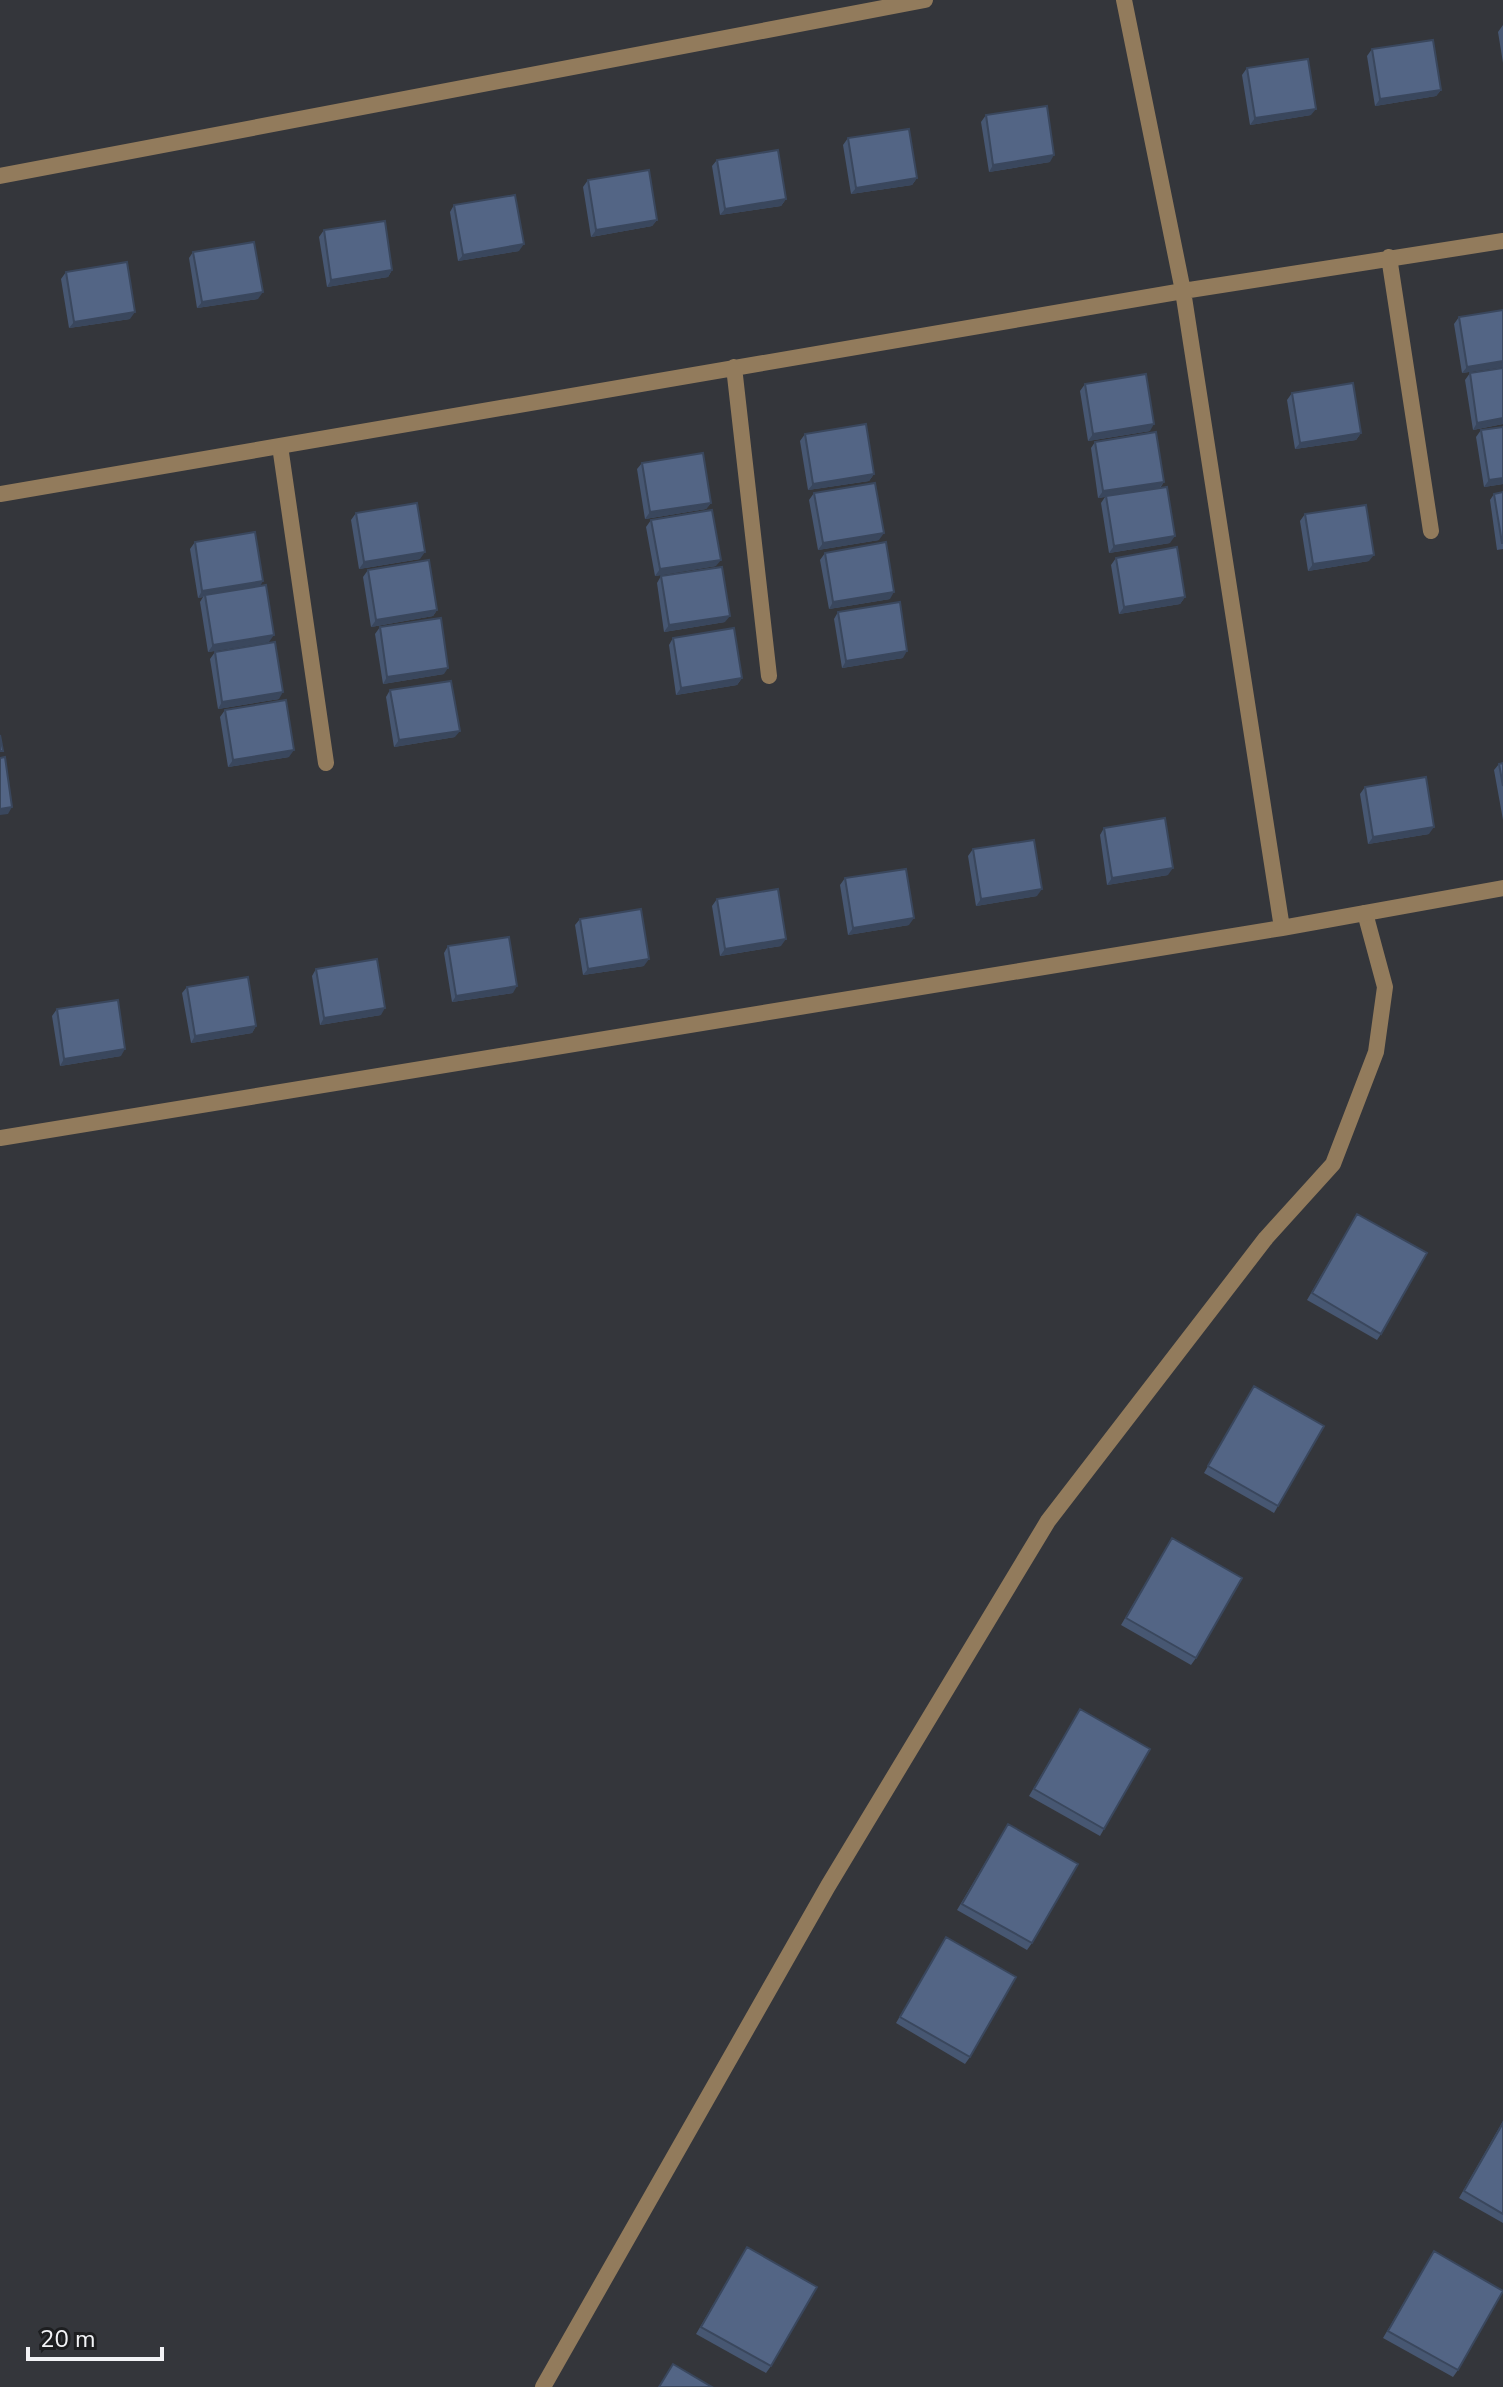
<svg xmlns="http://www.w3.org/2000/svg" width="1503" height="2387" font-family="'Nunito Sans',sans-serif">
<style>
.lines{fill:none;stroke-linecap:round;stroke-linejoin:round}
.lane{stroke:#927b5c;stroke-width:16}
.street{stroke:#927b5c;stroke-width:16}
.wall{fill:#475772}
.shaded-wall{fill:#3a475d}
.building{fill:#536585;stroke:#3a475d;stroke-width:2}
</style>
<rect width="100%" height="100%" fill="#34363b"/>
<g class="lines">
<!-- lane -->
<path class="lane" d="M543,2387l285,-501 220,-365 218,-283 67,-74 43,-112 9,-65 -20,-74"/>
<!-- street -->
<path class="street" d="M1124,0l59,291 99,637
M0,176l925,-176
M1389,257l42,274
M734,367l35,309
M280,446l46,317
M0,494l1183,-203 320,-50
M0,1138l1282,-210 221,-40"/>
</g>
<!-- wall -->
<path class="wall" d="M1503,25v38l-5,-31z
M1372,49l69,41 -5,6 -61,10 -8,-50z
M1247,68l64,47 -61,10 -8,-50z
M986,115l64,47 -61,10 -8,-50z
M848,138l69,40 -5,7 -61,9 -8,-49z
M717,160l69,39 -5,7 -61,9 -8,-49z
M588,180l69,40 -5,6 -61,11 -8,-50z
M454,205l65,46 -61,10 -8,-49z
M324,230l68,40 -4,7 -61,10 -8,-50z
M193,252l65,47 -61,9 -8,-50z
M66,272l64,47 -61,9 -8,-49z
M1459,317l44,50 -41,6 -8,-49z
M1470,373l33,51 -30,6 -8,-50z
M1085,384l65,47 -62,10 -8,-50z
M1292,393l69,40 -5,7 -61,9 -8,-49z
M1503,427v57l-19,3 -8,-50 5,-7z
M805,434l69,40 -5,7 -61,9 -8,-49z
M1095,442l69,40 -4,6 10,55 -61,10 -8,-50 4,-6 -7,1 -7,-50z
M642,463l69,40 -5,6 -61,10 -8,-50z
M1503,492v57l-6,1 -7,-50 4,-6z
M814,493l65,47 -61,10 -9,-50z
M356,513l64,46 -61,10 -8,-49z
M1305,514l64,47 -61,10 -8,-50z
M651,520l65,46 -61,10 -9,-49z
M195,542l65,44 9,56 -61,10 -8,-50 3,-5 -5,1 -8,-49z
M825,553l65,46 -61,10 -9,-49z
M1116,558l69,39 -5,7 -61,10 -8,-49z
M368,570l69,40 -4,6 -62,11 -8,-50z
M661,576l64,46 -61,10 -7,-49z
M838,612l65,46 -61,10 -8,-49z
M380,627l64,47 -61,10 -8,-50z
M673,638l69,40 -5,7 -61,10 -7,-50z
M215,652l64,47 -61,10 -8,-50z
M390,690l65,47 -61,10 -8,-50z
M225,710l64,47 -61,10 -8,-50z
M1503,763v57l-9,-50 5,-6z
M1365,787l64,47 -61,10 -8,-50z
M1104,828l64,47 -61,10 -7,-50z
M973,849l64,47 -61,10 -8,-50z
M845,878l64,47 -61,10 -8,-50z
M717,899l64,47 -61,10 -8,-50z
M580,919l64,47 -61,9 -8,-50z
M448,946l65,47 -61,9 -8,-49z
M316,969l65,46 -61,10 -8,-49z
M187,987l69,39 -4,7 -61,10 -9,-50z
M57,1009l64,47 -61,10 -8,-50z
M1357,1214l24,120 -4,6 -70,-40z
M1254,1386l24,120 -4,7 -70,-40z
M1172,1538l24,120 -5,7 -70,-40z
M1080,1709l24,120 -4,7 -71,-40z
M1008,1824l24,119 -5,7 -70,-40z
M946,1937l24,120 -5,7 -69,-41z
M1503,2121v102l-44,-25z
M747,2247l24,119 -5,7 -70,-39z
M1434,2251l24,119 -5,7 -70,-39z"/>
<!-- shaded-wall -->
<path class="shaded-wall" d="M1441,90l-5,6 -61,10 5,-7z
M1316,109l-5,6 -61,10 5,-7z
M1054,155l-4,7 -61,10 4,-7z
M917,178l-5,7 -61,9 5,-6z
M786,199l-5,7 -61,9 5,-6z
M657,220l-5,6 -61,11 5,-7z
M524,244l-5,7 -61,10 5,-6z
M392,270l-4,7 -61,10 4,-7z
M263,292l-5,7 -61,9 5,-6z
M135,312l-5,7 -61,9 5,-6z
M1503,361v6l-41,6 5,-6z
M1503,418v6l-30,6 4,-7z
M1154,424l-4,7 -62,10 5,-7z
M1361,433l-5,7 -61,9 5,-6z
M874,474l-5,7 -61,9 5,-6z
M1503,478v6l-19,3 5,-7z
M1164,482l-5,6 -61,10 5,-7z
M711,503l-5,6 -61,10 5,-7z
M884,533l-5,7 -61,10 5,-7z
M1175,536l-5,7 -61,10 5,-7z
M425,552l-5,7 -61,10 5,-7z
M1374,555l-5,6 -61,10 5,-7z
M721,560l-5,6 -61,10 5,-7z
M263,581l-4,7 -54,7 -2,2 -5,1 4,-7z
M894,592l-4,7 -61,10 4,-7z
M1185,597l-5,7 -61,10 5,-7z
M437,610l-4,6 -62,11 5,-7z
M730,616l-5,6 -61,10 5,-7z
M274,635l-5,7 -61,10 5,-7z
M907,651l-4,7 -61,10 4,-7z
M448,668l-4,6 -61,10 4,-7z
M742,678l-5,7 -61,10 5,-7z
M283,692l-4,7 -61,10 4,-7z
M460,731l-5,6 -61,10 5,-7z
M294,750l-5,7 -61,10 5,-7z
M12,807l-4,7 -8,1v-6z
M1434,827l-5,7 -61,10 5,-7z
M1173,868l-5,7 -61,10 5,-7z
M1042,889l-5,7 -61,10 5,-7z
M914,918l-5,7 -61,10 5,-7z
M786,939l-5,7 -61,10 5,-7z
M649,959l-5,7 -61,9 5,-6z
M517,986l-4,7 -61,9 4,-6z
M385,1008l-4,7 -61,10 4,-7z
M256,1026l-4,7 -61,10 4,-7z
M125,1049l-4,7 -61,10 4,-7z"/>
<!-- building -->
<path class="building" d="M1433,40l8,50 -61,9 -8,-50z
M1308,59l8,50 -61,9 -8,-50z
M1047,106l7,49 -61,10 -7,-50z
M909,129l8,49 -61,10 -8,-50z
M778,150l8,49 -61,10 -8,-49z
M649,170l8,50 -61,10 -8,-50z
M515,195l9,49 -61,11 -9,-50z
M385,221l7,49 -61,10 -7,-50z
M254,242l9,50 -61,10 -9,-50z
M127,262l8,50 -61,10 -8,-50z
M1503,310v51l-36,6 -8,-50z
M1503,368v50l-26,5 -7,-50z
M1146,374l8,50 -61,10 -8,-50z
M1353,383l8,50 -61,10 -8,-50z
M866,424l8,50 -61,10 -8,-50z
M1503,427v51l-14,2 -8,-50z
M1156,432l8,50 -61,9 -8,-49z
M703,453l8,50 -61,9 -8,-49z
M875,483l9,50 -61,10 -9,-50z
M1167,487l8,49 -61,10 -8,-50z
M1503,492v51h-1l-8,-49z
M417,503l8,49 -61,10 -8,-49z
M1366,505l8,50 -61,9 -8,-50z
M712,510l9,50 -61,9 -9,-49z
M255,532l8,49 -61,10 -7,-49z
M886,542l8,50 -61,10 -8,-49z
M1177,547l8,50 -61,10 -8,-49z
M429,560l8,50 -61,10 -8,-50z
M722,567l8,49 -61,9 -8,-49z
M266,585l8,50 -61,10 -8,-50z
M900,602l7,49 -61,10 -8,-49z
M441,618l7,50 -61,9 -7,-50z
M734,628l8,50 -61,10 -8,-50z
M275,642l8,50 -61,10 -7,-50z
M451,681l9,50 -61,9 -9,-50z
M286,700l8,50 -61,10 -8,-50z
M0,735l3,16h-3z
M5,757l7,50 -12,2v-51z
M1503,763v23l-4,-22z
M1426,777l8,50 -61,10 -8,-50z
M1165,818l8,50 -61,10 -8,-50z
M1034,840l8,49 -61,10 -8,-50z
M906,869l8,49 -61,10 -8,-50z
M778,889l8,50 -61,10 -8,-50z
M641,909l8,50 -61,10 -8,-50z
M509,937l8,49 -61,10 -8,-50z
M377,959l8,49 -61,10 -8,-49z
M248,977l8,49 -61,10 -8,-49z
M118,1000l7,49 -61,10 -7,-50z
M1357,1214l70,39 -46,81 -69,-41z
M1254,1386l70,40 -46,80 -70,-40z
M1172,1538l70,40 -46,80 -70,-40z
M1080,1709l70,40 -46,80 -70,-40z
M1008,1824l70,40 -46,79 -70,-39z
M946,1937l70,40 -46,80 -70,-40z
M1503,2123v91l-39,-23z
M747,2247l70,40 -46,79 -70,-39z
M1434,2251l69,40 -45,79 -70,-39z
M673,2364l39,23h-53z"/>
<!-- scale -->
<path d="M28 2347v12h134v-12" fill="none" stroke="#f2f3f6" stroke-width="4"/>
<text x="40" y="2347" font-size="24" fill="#f2f3f6" stroke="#1d1e20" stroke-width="6" paint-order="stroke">20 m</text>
</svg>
